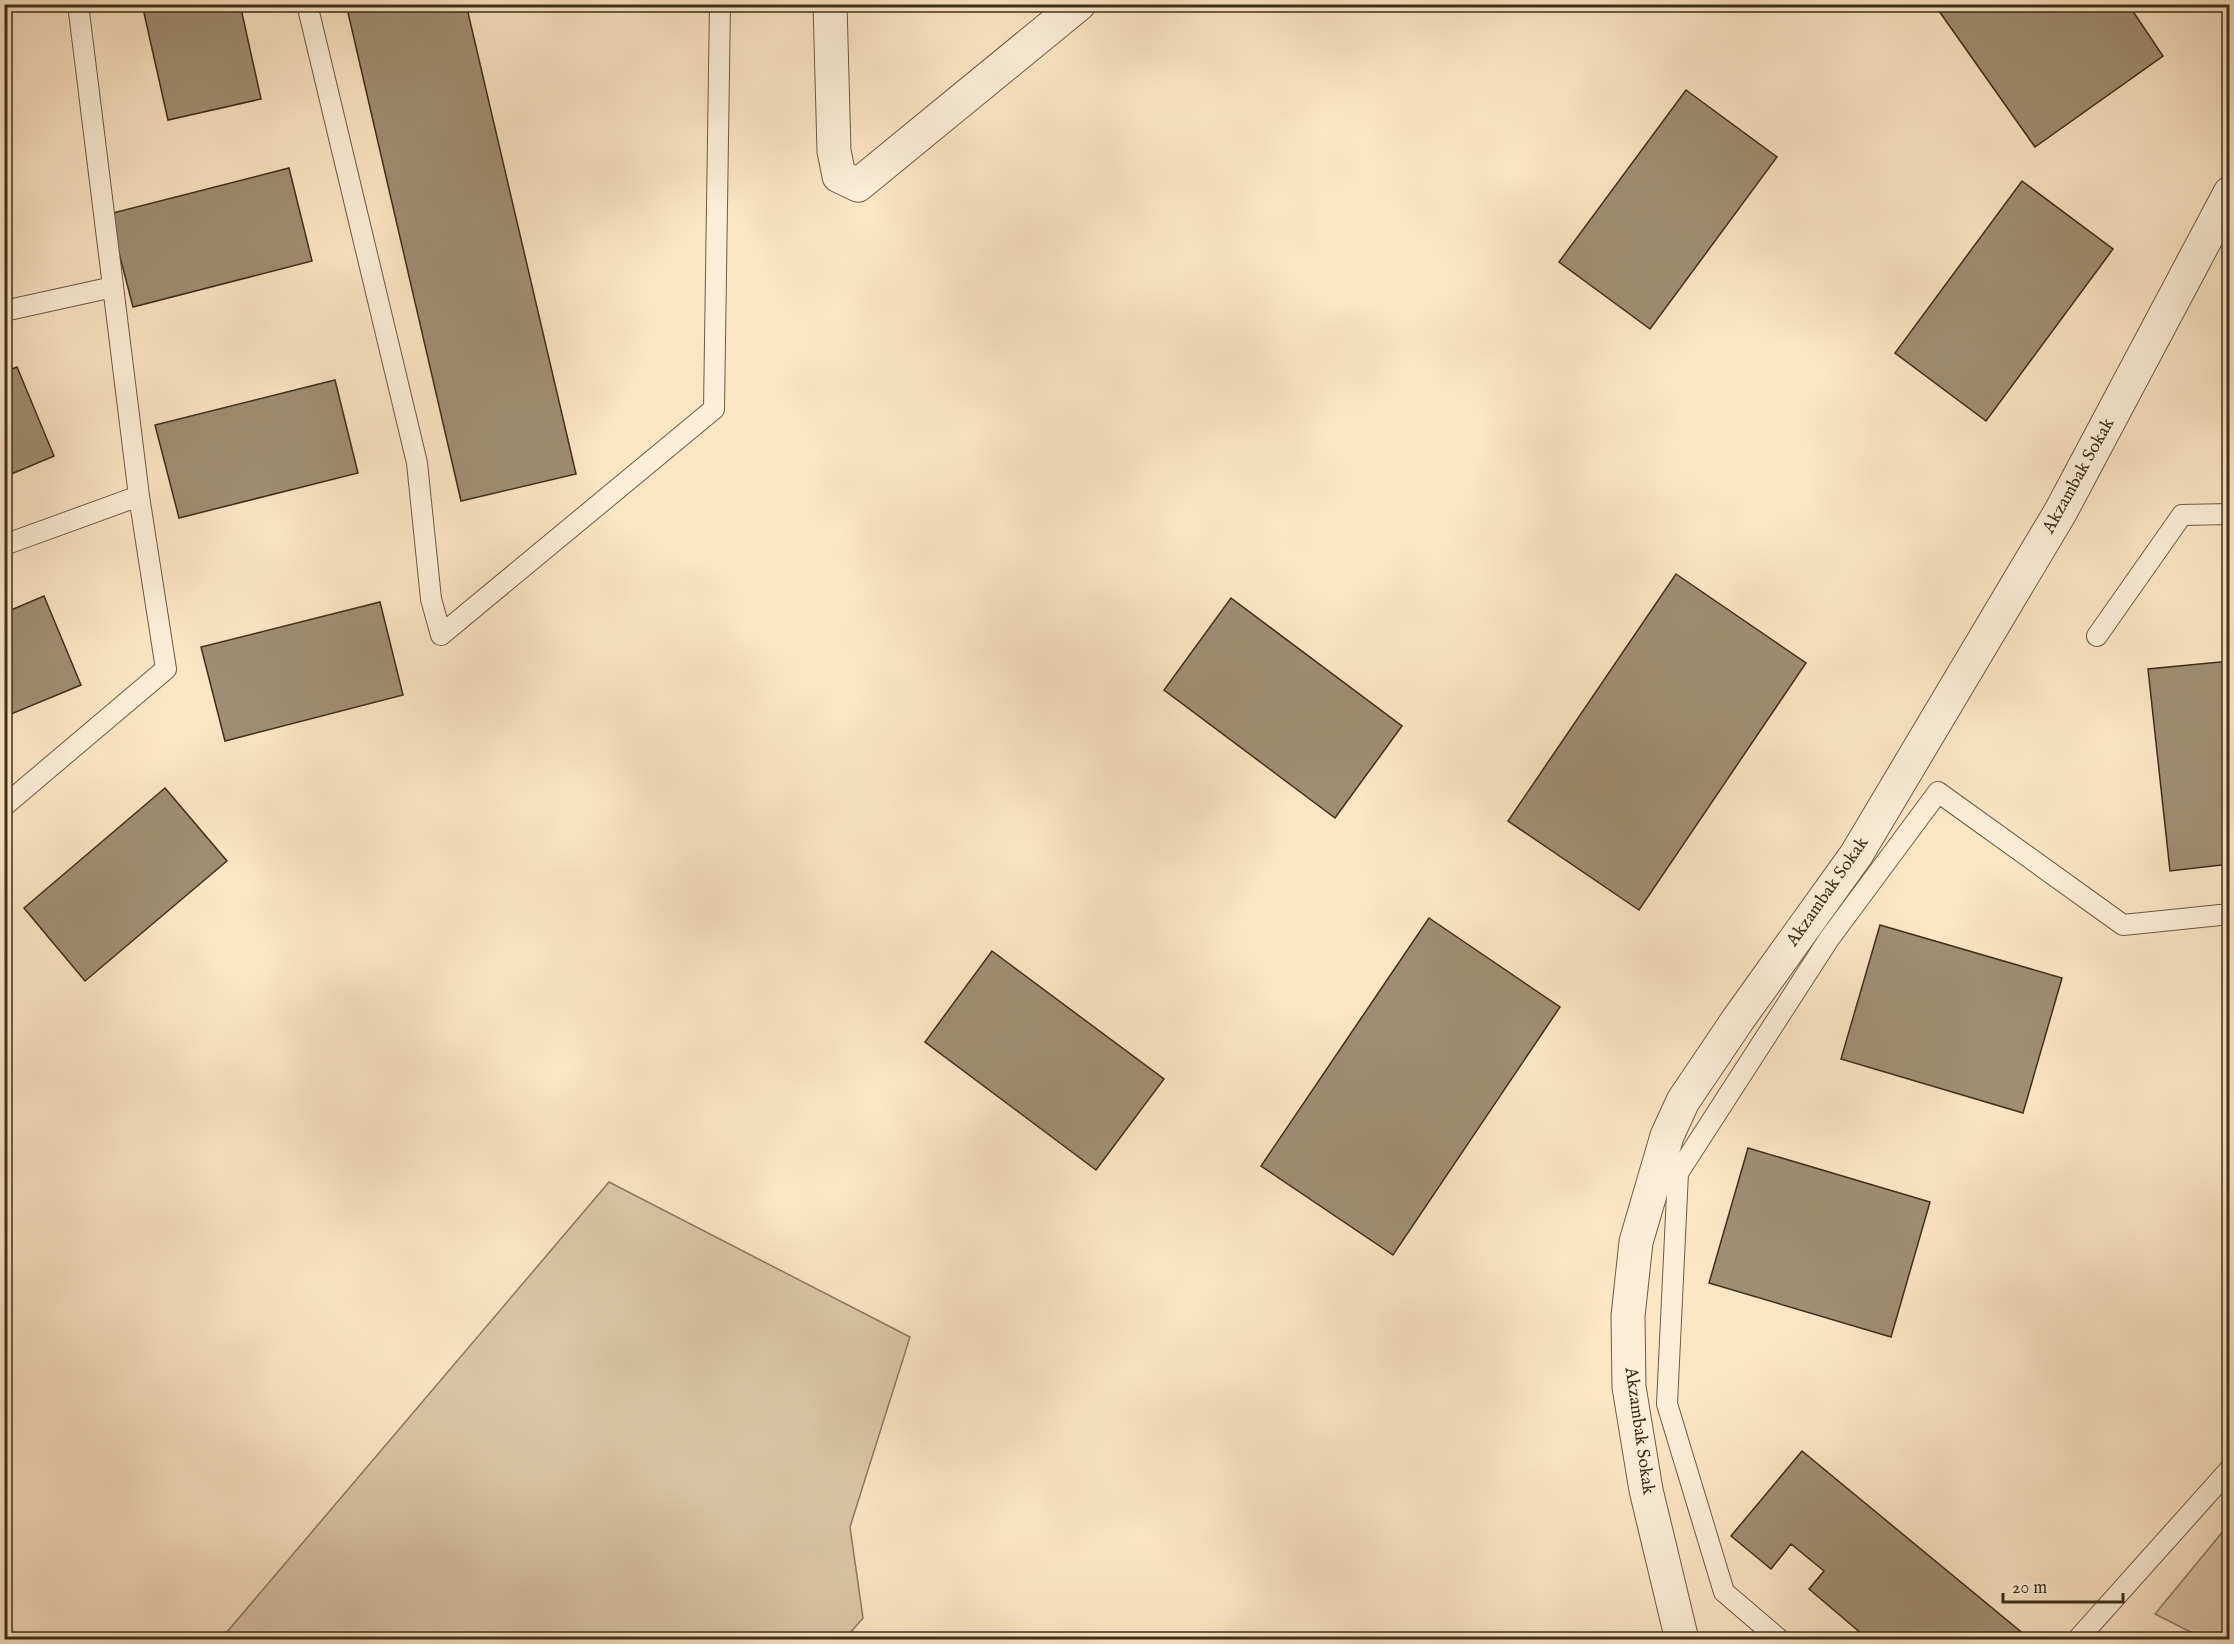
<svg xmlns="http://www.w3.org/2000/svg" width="2234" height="1644" font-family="'IM FELL English',serif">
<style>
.green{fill:#dbc6a7;stroke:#8c7a62;stroke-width:1.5}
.building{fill:#a08e73;stroke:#3e2f1c;stroke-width:1.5}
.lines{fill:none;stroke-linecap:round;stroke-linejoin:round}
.service-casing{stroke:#6d5c46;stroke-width:22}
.minor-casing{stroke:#6d5c46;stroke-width:35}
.tertiary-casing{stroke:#6d5c46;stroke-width:35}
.service{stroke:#fceed8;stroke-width:20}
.minor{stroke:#fceed8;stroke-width:33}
.tertiary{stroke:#fceed8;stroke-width:33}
.labels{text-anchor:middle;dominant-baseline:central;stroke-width:5;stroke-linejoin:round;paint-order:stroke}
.street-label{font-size:18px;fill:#3e2f1c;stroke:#fceed8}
</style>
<rect width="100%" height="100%" fill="#fbe5c3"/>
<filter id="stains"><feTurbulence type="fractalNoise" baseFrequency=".00333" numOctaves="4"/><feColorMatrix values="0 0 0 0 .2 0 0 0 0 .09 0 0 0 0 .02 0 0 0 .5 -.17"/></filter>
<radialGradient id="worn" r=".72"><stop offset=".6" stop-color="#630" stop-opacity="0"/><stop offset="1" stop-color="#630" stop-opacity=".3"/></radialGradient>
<!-- green -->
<path class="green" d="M609,1182l301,155 -60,190 13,91 -19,22 -623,-1z
M2229,1524v115h-25l-49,-25z"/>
<!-- building -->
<path class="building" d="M142,4h98l21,95 -93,21z
M346,4h120l110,470 -115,27z
M1934,4h194l35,52 -128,91z
M1686,90l91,67 -127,172 -91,-67z
M289,168l23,93 -179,46 -24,-93z
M2022,181l91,68 -127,172 -91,-68z
M17,367l37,89 -50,21v-105z
M335,380l23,93 -179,45 -24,-93z
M1676,574l130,89 -167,247 -131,-89z
M44,596l37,89 -77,32v-104z
M1231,598l171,128 -67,92 -171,-128z
M380,602l23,93 -178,46 -24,-94z
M2230,661v203l-60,7 -22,-202z
M165,788l62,73 -142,120 -61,-73z
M1429,918l131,89 -167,248 -132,-89z
M1880,925l182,53 -39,135 -182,-54z
M992,951l172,128 -68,91 -171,-128z
M1748,1148l182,54 -39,135 -182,-54z
M1802,1451l229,189h-162l-60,-51 15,-18 -33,-27 -20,25 -40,-33z"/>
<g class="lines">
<defs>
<path id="service" d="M307,4l110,459 14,136 10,36 273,-226 6,-405
M4,311l109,-24
M4,545l135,-49
M2097,636l85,-121 48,-1
M4,806l162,-137 -27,-173 -61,-492
M1780,1640l-56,-48 -57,-188 11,-231 151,-234 109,-147 185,133 107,-11
M2077,1640l153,-171"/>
<path id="minor" d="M830,4l4,147 5,25 19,9 221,-181"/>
<path id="tertiary" d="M1682,1640l-36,-150 -17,-103 -1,-71 8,-74 31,-106 16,-35 56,-83 117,-163 205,-344 169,-318"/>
</defs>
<!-- service casing -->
<use href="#service" class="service-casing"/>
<!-- minor casing -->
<use href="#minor" class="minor-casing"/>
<!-- tertiary casing -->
<use href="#tertiary" class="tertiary-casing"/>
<!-- service -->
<use href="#service" class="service"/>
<!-- minor -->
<use href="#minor" class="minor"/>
<!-- tertiary -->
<use href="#tertiary" class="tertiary"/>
</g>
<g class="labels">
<!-- street labels -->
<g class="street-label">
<text transform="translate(2079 476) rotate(-61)">Akzambak Sokak</text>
<text transform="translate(1828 892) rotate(-55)">Akzambak Sokak</text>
<text transform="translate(1639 1431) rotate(82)">Akzambak Sokak</text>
</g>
</g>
<!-- margin -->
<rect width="2234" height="1644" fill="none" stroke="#fbe5c3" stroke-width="24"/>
<rect x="6" y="6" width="2222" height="1632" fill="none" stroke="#3e2f1c" stroke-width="3"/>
<rect x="12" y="12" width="2210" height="1620" fill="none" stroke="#3e2f1c" stroke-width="1.5"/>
<!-- scale -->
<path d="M2003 1593v9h120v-9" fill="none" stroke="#3e2f1c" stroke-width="3"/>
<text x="2012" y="1593" font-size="18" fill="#3e2f1c" stroke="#fceed8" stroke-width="4.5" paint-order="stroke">20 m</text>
<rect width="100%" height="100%" filter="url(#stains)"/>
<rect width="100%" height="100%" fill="url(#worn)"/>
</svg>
